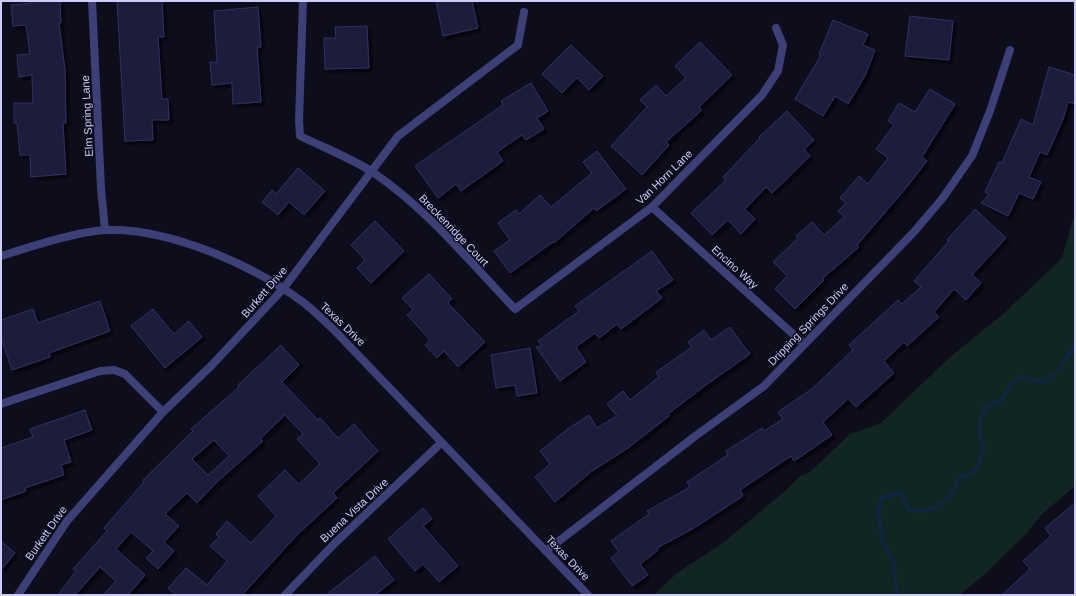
<svg xmlns="http://www.w3.org/2000/svg" width="1076" height="596" font-family="Arial,sans-serif">
<style>
.green{fill:#112522}
.lines{fill:none;stroke-linecap:round;stroke-linejoin:round}
.stream{stroke:#0f263e;stroke-width:4}
.building{fill:#1e1b3b;stroke:#342f65;fill-rule:evenodd;filter:url(#shadow)}
.minor{stroke:#3c4077;stroke-width:8}
.tertiary{stroke:#3c4077;stroke-width:8}
.labels{text-anchor:middle;dominant-baseline:central;stroke-width:3;stroke-linejoin:round;paint-order:stroke}
.street-label{font-size:11px;fill:#cdccfb;stroke:#0e0d1c}
</style>
<defs>
<filter id="shadow"><feDropShadow dx="3.5" dy="3.5" stdDeviation="1" flood-color="#0009"/></filter>
</defs>
<rect width="100%" height="100%" fill="#0e0d1c"/>
<!-- green -->
<path class="green" d="M1075,212v274l-34,29 -15,19 -42,41 -24,20h-306l23,-22 47,-31 62,-52 14,-14 10,-4 40,-38 31,-11 69,-66 53,-43 59,-56z"/>
<g class="lines">
<!-- stream -->
<path class="stream" d="M897,595l-4,-35 -10,-16 -5,-33 4,-13 18,-6 9,18c6,0 14,2 19,0 13,-4 29,-19 30,-32l12,-4 9,-9 4,-18 -4,-21 7,-20 15,-5 8,-14 10,-10 25,5 16,-13 15,-24"/>
</g>
<!-- building -->
<path class="building" d="M32,1h28l1,22h-2l6,47 1,53h-3l3,51 -35,3 -1,-22h-10l-3,-32h-3v-20h19l-1,-28 -13,2 -2,-22 13,-1 -4,-29 -13,1 -2,-21 21,-2z
M117,1h45l2,36h-6l4,62h6l1,21h-17l1,20 -28,1z
M436,1h36l6,27 -35,8z
M258,7l3,40h-4l4,55 -28,2 -1,-21 -20,2 -2,-23h7l-3,-51z
M910,16l43,5 -4,39 -44,-4z
M833,20l35,14 -5,11 12,5 -10,26 -17,28 -13,-8 -12,20 -28,-17 26,-44 -2,-1z
M367,26l2,42 -44,1 -1,-31h12l-1,-11z
M700,42l32,33 -33,32 3,3 -36,32 3,3 -27,30 -31,-29 36,-39 -7,-7 16,-15 10,11 20,-18 -11,-12z
M571,45l32,31 -14,14 -12,-12 -15,15 -20,-19z
M1049,67l26,8v29l-7,-2 -5,17 -16,36 -7,-3 -11,25 12,5 -8,17 -14,-6 -11,23 -27,-13 8,-9 -4,-2 14,-30 3,1 19,-44 12,6z
M531,83l17,28 -11,7 7,11 -18,11 -4,-5 -25,17 6,9 -42,30 -5,-7 -18,14 -23,-32 88,-61 -2,-4z
M930,89l25,15 -33,53 5,4 -21,27 -49,57 2,2 -36,31 1,2 -29,29 -20,-20 12,-13 -14,-14 25,-24 -2,-2 16,-14 12,13 20,-18 -6,-6 8,-8 -6,-5 19,-22 9,8 20,-26 -12,-9 18,-24 -6,-4 11,-18 16,9z
M787,111l27,29 -10,9 6,7 -38,37 -6,-6 -21,22 10,10 -14,15 -13,-14 -16,15 -21,-22 35,-33 -3,-3 37,-39 -1,-1z
M597,151l29,38 -30,22 -2,-3 -40,35 -1,-1 -43,31 -16,-22 16,-11 -12,-17 18,-13 3,4 21,-19 11,12 41,-34 -9,-11z
M298,168l27,23 -21,24 -15,-13 -11,13 -16,-13 10,-12 4,4z
M975,209l31,29 -34,37 9,8 -15,17 -12,-11 -20,23 5,5 -32,29 -3,-4 -20,19 10,12 -38,34 -8,-8 -25,23 9,13 -38,26 -3,-5 -51,34 3,6 -49,32 -37,20 1,2 -18,14 8,11 -16,11 -21,-28 8,-6 -8,-11 38,-27 -2,-3 43,-24 -3,-5 41,-27 -2,-4 36,-23 2,3 19,-12 -5,-7 35,-24 40,-38 -4,-5 49,-45 4,4 19,-17 -7,-6 35,-40 -2,-1z
M375,221l29,30 -33,32 -14,-15 8,-8 -14,-15z
M652,251l21,29 -17,11 6,7 -41,31 -4,-5 -18,14 -4,-5 -19,14 10,15 -26,19 -24,-34 6,-1 -4,-5 41,-30 -4,-5z
M429,274l23,25 -4,4 37,39 -27,25 -14,-16 -7,7 -12,-13 5,-5 -23,-25 6,-5 -11,-12z
M100,301l10,30 -61,22 1,4 -38,13 -11,-32v-18l32,-11 5,14z
M153,309l21,25 15,-13 13,16 -37,31 -34,-42z
M730,327l20,27 -44,31 -38,29 1,2 -41,32 -36,23 -37,31 -20,-25 15,-13 -10,-13 29,-23 20,-13 8,13 20,-12 -10,-12 16,-13 7,9 29,-23 -3,-5 36,-25 -4,-5 16,-12 7,10z
M281,345l18,20 -17,17 36,38 2,-2 18,20 16,-14 24,27 -45,42 4,5 -40,37 -55,60h-66l-8,-7 18,-20 21,17 20,-24 -17,-15 9,-9 -3,-3 11,-13 24,22 25,-27 -18,-20 27,-26 14,14 21,-20 -23,-25 6,-5 -18,-19 -25,24 3,2 -47,42 -19,20 -10,-10 -22,21 14,12 -15,16 10,9 -16,18 -12,-11 7,-7 -22,-19 -15,17 29,26 -17,20h-25l13,-14 -16,-14 -25,28h-17l18,-24 -3,-2 34,-38 -3,-3 40,-46 -1,-2 50,-49 -2,-2 48,-42 -1,-2zM214,440l15,16 -21,19 -16,-16z
M530,348l7,45 -20,3 -2,-11 -19,3 -5,-33z
M85,410l7,20 -28,10 7,22 -10,3 3,10 -39,13 1,3 -25,9v-52l32,-11 -3,-8z
M1075,503v92h-73l28,-26 -7,-8 28,-25 -6,-8z
M423,508l9,11 -9,7 35,40 -19,16 -16,-18 -8,7 -27,-32z
M1,541l14,12 -14,17z
M375,556l19,24 -19,15h-49z"/>
<g class="lines">
<!-- minor -->
<path class="minor" d="M92,1l9,187 4,42
M303,1l-4,119 1,16c23,11 55,24 74,37 54,37 96,89 141,136l137,-102 110,-112 16,-24 5,-26 -7,-17
M652,207l152,137
M1,404l99,-33 14,-1 11,4 38,38
M546,551l148,-114 70,-51 149,-153 29,-34 30,-43 18,-45 20,-61
M18,595l49,-74 96,-109 48,-46 72,-77 115,-153 120,-91 6,-33
M285,595l49,-51 107,-101"/>
<!-- tertiary -->
<path class="tertiary" d="M1,256c29,-9 77,-25 106,-26 63,-2 146,35 197,73 11,8 21,19 31,28l253,264"/>
</g>
<g class="labels">
<!-- street labels -->
<g class="street-label">
<text transform="translate(87 116) rotate(-93)">Elm Spring Lane</text>
<text transform="translate(664 177) rotate(-44)">Van Horn Lane</text>
<text transform="translate(454 230) rotate(46)">Breckenridge Court</text>
<text transform="translate(735 267) rotate(42)">Encino Way</text>
<text transform="translate(264 292) rotate(-49)">Burkett Drive</text>
<text transform="translate(343 324) rotate(44)">Texas Drive</text>
<text transform="translate(808 324) rotate(-46)">Dripping Springs Drive</text>
<text transform="translate(354 510) rotate(-43)">Buena Vista Drive</text>
<text transform="translate(46 533) rotate(-55)">Burkett Drive</text>
<text transform="translate(568 558) rotate(46)">Texas Drive</text>
</g>
</g>
<!-- border -->
<rect width="1076" height="596" fill="none" stroke="#cdccfb" stroke-width="4"/>
</svg>
